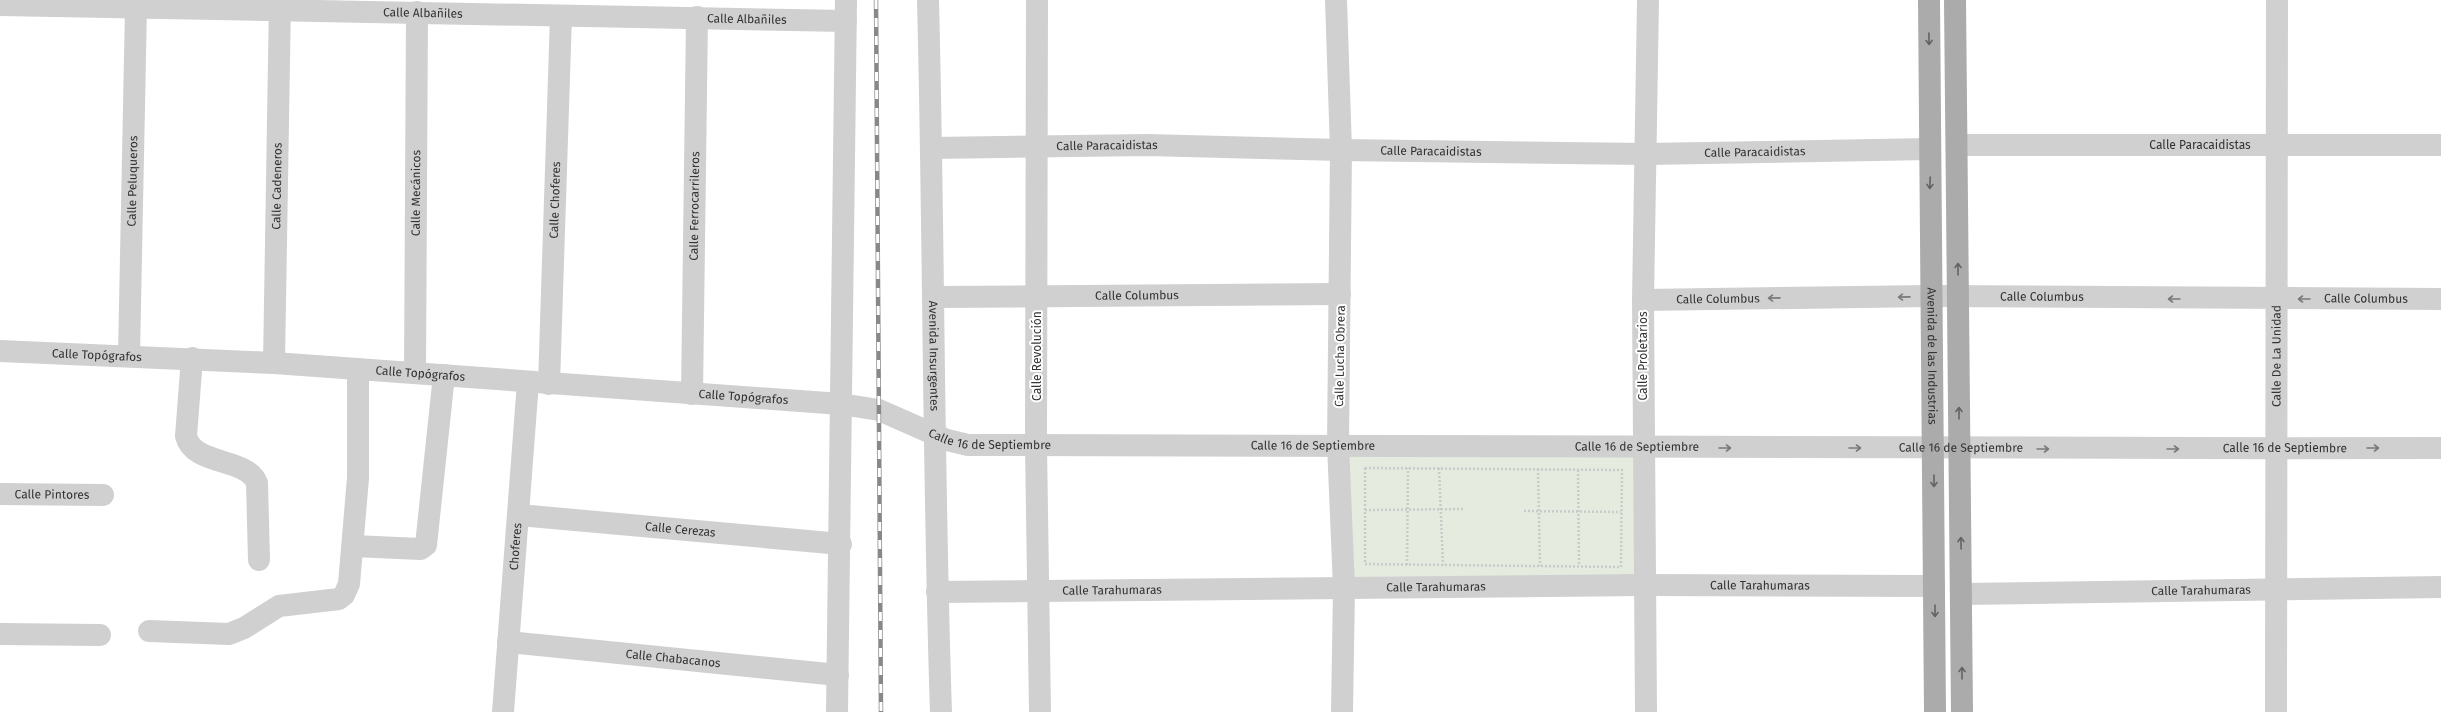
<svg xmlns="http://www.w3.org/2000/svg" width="2441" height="712" font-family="'Fira Sans',sans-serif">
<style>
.green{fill:#e5ebdf}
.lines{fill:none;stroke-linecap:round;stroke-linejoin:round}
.path{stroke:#cacaca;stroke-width:2.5;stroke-dasharray:2 2;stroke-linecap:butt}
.minor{stroke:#d0d0d0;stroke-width:22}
.major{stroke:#ababab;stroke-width:22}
.rail-casing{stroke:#888;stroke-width:4.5}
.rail{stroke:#fff;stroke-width:3;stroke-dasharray:9;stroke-linecap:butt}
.oneway{stroke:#636363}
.oneway2{stroke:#7a7a7a}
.labels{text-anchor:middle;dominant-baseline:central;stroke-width:4;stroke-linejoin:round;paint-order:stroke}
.street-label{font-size:12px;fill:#333;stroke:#fff}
</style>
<rect width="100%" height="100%" fill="#fff"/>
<!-- green -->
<path class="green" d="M1338,444l306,3v138l-300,3z"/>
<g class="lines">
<!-- path -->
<path class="path" d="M1365,468l257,2 -1,97 -256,-3z
M1439,468l4,97
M1538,469l2,97
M1578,470l1,96
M1365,510l100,-1
M1524,511l97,1
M1407,565l1,-97"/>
<!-- minor -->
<g class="minor">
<path id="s1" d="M928,0c6,237 5,475 13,712"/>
<path d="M1037,0l-1,445 4,267"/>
<path d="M1336,0l5,150 -3,294 6,144 -2,124"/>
<path id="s2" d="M0,5l846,16"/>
<path id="s3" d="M1958,145h483"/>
<path id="s4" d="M932,148l215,-3 194,5 304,4 285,-5"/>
<path id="s5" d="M935,297l405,-3"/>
<path id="s6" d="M1643,300l288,-4 510,3"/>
<path id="s7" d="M0,351l274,12 567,41 38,6 68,30 21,5c491,0 982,4 1473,3"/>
<path id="s8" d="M129,355l7,-348"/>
<path d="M192,358l-6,78c7,30 61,21 71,47l2,77"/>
<path id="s9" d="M274,363l6,-363"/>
<path id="s10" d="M415,373l2,-361"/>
<path id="s11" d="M549,384l12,-368"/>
<path id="s12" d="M692,394l5,-377"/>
<path id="s13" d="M0,494l103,1"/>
<path id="s14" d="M519,515l322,29"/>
<path d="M353,546l68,3 5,-4 18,-170"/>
<path id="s15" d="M937,592l707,-7 290,1"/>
<path id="s16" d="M1961,594l480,-7"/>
<path d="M149,631l80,3 15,-6 35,-22 60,-7 5,-4 5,-11 9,-106v-109"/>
<path d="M0,634l100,1"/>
<path id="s17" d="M508,642l330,33"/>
<path id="s18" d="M503,712l25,-330"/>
<path d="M837,712l9,-712"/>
<path d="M1646,712l-3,-412 5,-300"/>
<path id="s19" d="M2276,712l1,-712"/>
</g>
<!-- major -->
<g class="major">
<path id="s20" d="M1929,0l6,712"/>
<path d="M1955,0l7,712"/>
</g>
<defs>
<path id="rail" d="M876,0l5,712"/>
</defs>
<!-- rail casing -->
<use href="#rail" class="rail-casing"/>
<!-- rail -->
<use href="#rail" class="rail"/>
</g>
<!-- one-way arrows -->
<defs><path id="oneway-shaft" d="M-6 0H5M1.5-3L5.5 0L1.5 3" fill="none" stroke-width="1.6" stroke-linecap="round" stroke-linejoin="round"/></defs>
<g class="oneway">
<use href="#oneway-shaft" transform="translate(1929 39) rotate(89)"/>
<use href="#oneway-shaft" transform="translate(1930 183) rotate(92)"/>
<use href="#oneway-shaft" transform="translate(1958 269) rotate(-90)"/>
<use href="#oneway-shaft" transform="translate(1959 413) rotate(-90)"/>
<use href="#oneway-shaft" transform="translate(1934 481) rotate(90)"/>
<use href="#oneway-shaft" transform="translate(1961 543) rotate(-91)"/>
<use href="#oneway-shaft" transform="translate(1935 611) rotate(90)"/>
<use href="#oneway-shaft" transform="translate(1962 673) rotate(-90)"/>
</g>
<g class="oneway2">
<use href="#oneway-shaft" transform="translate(1904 297) rotate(179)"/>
<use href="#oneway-shaft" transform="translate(1774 298) rotate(179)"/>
<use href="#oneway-shaft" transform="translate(2174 299) rotate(-180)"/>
<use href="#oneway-shaft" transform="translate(2304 299) rotate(180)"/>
<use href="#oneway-shaft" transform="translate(1725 448)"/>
<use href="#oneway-shaft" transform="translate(1855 448)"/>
<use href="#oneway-shaft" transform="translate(2373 448)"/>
<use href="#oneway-shaft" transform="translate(2043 449)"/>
<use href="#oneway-shaft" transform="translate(2173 449)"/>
</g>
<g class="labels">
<!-- street labels -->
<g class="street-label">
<text stroke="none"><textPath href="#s2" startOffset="423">Calle Albañiles</textPath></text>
<text stroke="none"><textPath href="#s2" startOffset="747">Calle Albañiles</textPath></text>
<text stroke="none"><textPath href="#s3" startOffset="242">Calle Paracaidistas</textPath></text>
<text stroke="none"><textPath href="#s4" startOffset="175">Calle Paracaidistas</textPath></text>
<text stroke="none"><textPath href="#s4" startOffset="499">Calle Paracaidistas</textPath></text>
<text stroke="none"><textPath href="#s4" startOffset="823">Calle Paracaidistas</textPath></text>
<text stroke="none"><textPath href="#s8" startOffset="174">Calle Peluqueros</textPath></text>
<text stroke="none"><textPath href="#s9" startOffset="177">Calle Cadeneros</textPath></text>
<text stroke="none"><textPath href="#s10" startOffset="180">Calle Mecánicos</textPath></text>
<text stroke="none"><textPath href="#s11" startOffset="184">Calle Choferes</textPath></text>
<text stroke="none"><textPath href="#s12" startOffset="188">Calle Ferrocarrileros</textPath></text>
<text stroke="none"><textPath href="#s5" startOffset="202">Calle Columbus</textPath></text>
<text stroke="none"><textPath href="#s6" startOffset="399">Calle Columbus</textPath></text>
<text stroke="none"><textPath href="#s6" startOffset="75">Calle Columbus</textPath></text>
<text stroke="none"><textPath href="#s6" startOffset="723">Calle Columbus</textPath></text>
<text stroke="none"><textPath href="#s7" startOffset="97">Calle Topógrafos</textPath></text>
<text stroke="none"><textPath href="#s1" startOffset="356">Avenida Insurgentes</textPath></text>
<text transform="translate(1037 356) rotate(-90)">Calle Revolución</text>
<text transform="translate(1340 356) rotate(-89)">Calle Lucha Obrera</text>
<text transform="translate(1643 356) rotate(-90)">Calle Proletarios</text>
<text stroke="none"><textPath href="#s20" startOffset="356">Avenida de las Industrias</textPath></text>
<text stroke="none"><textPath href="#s19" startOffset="356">Calle De La Unidad</textPath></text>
<text stroke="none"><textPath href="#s7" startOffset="421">Calle Topógrafos</textPath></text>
<text stroke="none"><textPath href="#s7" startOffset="745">Calle Topógrafos</textPath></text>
<text stroke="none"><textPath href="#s7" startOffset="998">Calle 16 de Septiembre</textPath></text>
<text stroke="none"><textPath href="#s7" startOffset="1322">Calle 16 de Septiembre</textPath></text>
<text stroke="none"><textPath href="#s7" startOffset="1646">Calle 16 de Septiembre</textPath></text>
<text stroke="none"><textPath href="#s7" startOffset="1970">Calle 16 de Septiembre</textPath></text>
<text stroke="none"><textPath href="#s7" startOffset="2294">Calle 16 de Septiembre</textPath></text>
<text stroke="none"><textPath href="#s13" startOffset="52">Calle Pintores</textPath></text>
<text stroke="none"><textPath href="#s14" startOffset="162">Calle Cerezas</textPath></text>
<text stroke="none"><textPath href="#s18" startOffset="166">Choferes</textPath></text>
<text stroke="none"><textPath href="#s15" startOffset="823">Calle Tarahumaras</textPath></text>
<text stroke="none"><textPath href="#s15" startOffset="499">Calle Tarahumaras</textPath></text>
<text stroke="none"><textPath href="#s15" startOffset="175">Calle Tarahumaras</textPath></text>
<text stroke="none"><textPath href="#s16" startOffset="240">Calle Tarahumaras</textPath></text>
<text stroke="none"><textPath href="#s17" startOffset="166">Calle Chabacanos</textPath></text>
</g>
</g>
</svg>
